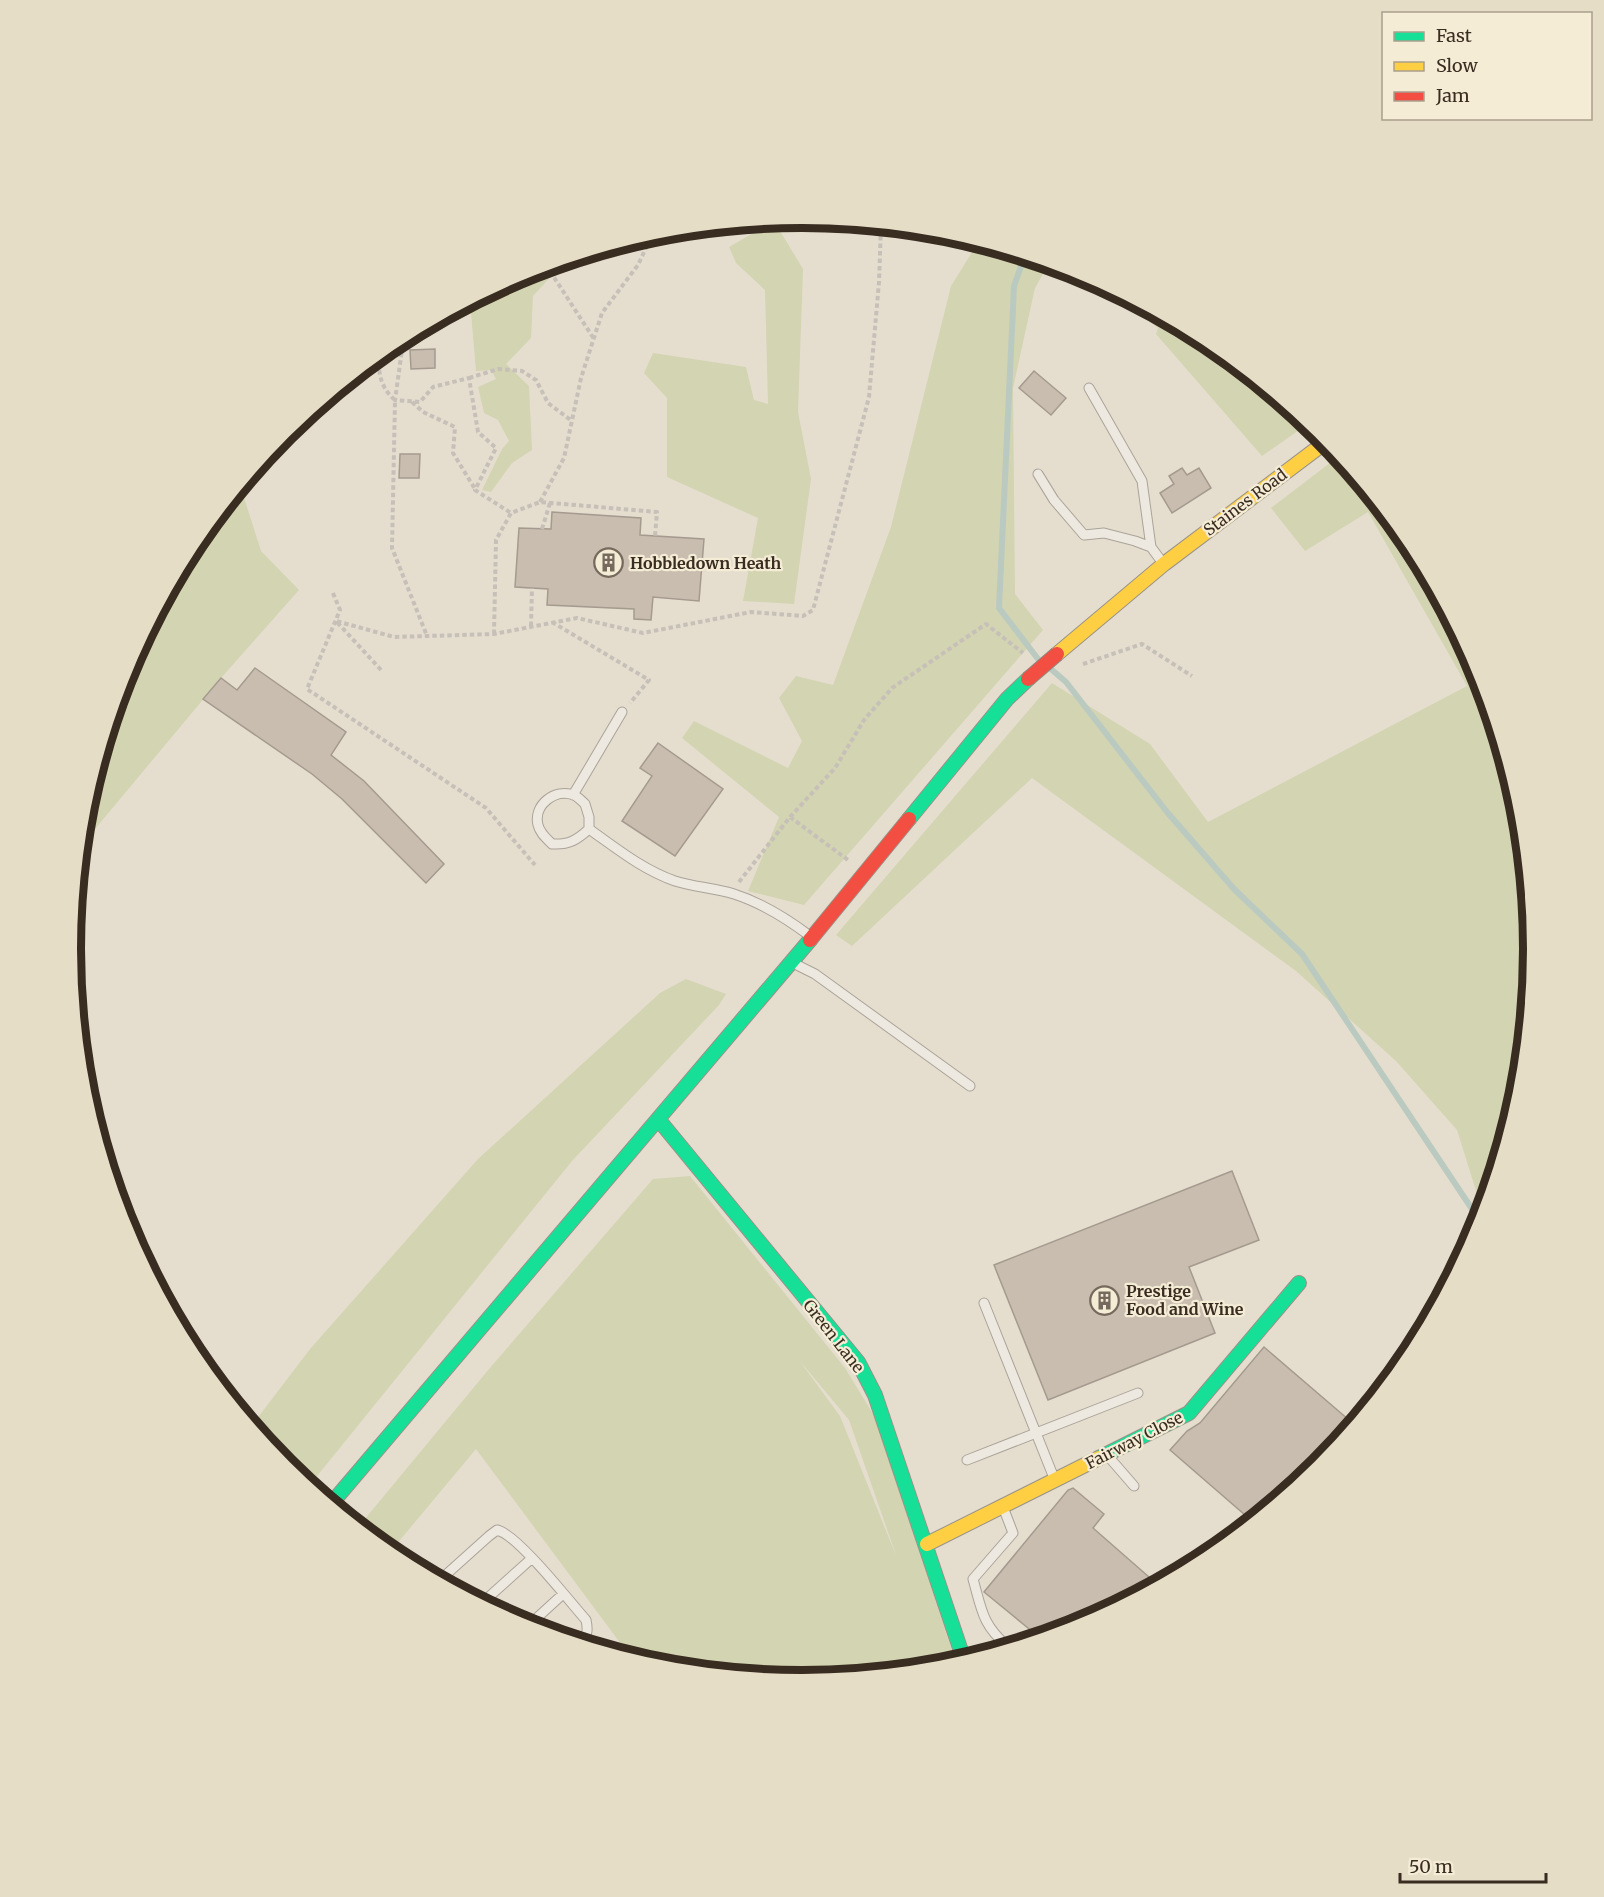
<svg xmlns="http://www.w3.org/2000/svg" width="1604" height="1897" font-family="Merriweather,serif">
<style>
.green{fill:#d3d4b2;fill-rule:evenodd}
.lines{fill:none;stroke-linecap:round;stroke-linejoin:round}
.stream{stroke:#bacac0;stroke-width:6}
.building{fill:#c9bdb0;stroke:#a59a8e;stroke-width:1.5}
.lane-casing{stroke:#aaa398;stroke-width:11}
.fast-casing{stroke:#9a9388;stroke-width:16}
.slow-casing{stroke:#9a9388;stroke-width:16}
.jam-casing{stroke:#9a9388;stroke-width:16}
.path{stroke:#c6c0b8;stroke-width:4;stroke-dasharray:4.5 3;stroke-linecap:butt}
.lane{stroke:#ede9e1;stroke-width:9}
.fast{stroke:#16e098;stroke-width:14}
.slow{stroke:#ffcf43;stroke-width:14}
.jam{stroke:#f24e42;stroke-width:14}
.jam-bridge-casing{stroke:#90897f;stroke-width:16;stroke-linecap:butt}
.jam-bridge{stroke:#f24e42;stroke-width:14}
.labels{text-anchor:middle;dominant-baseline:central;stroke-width:4.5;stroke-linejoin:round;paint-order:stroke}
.street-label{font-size:16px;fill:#392c20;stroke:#f5ecd6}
.poi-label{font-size:16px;font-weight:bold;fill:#392c20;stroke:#f5ecd6;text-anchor:start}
.rim{fill:none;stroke:#392c20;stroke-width:8}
</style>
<rect width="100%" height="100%" fill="#e5decf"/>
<!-- green -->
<path class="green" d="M774,221l29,48 -5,143 13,67 -17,125 -51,-3 15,-83 -91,-41v-79l-23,-25 9,-20 93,14 8,33 14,4 -3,-114 -29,-27 -7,-16z
M979,241l70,22 -14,25 -22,100 2,206 28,36 -239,275 -56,-14 31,-74 -97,-79 12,-17 94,47 14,-27 -23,-43 17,-22 37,9 58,-158 60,-241z
M567,259l-34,37 -2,42 -25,26 23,22 3,64 -20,13 -21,29 -9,-2 20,-41 7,-8 -11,-21 -14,-7 -6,-26 18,-8 -5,-9 -15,1 -6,-70 52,-28z
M1092,278l117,62 100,83 -47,33 -106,-122 2,-6z
M1339,456l71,86 68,127 42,137 13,143 -14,143 -32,107 -10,-5 -20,-64 -61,-69 -100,-90 -264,-193 -180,168 -16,-11 216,-252 98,61 58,78 259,-136 -99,-174 -63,39 -34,-43z
M240,485l21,66 38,39 -78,88 -141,169 5,-42 41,-137 68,-126z
M686,979l40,15 -7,11 -147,156 -263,325 -24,-20 -33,-41 58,-76 168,-190 182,-166z
M690,1176l155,192 30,49 81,246 -12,3 -142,14 -143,-14 -46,-14 8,-8 -145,-195 -86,103 -31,-26 130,-157 164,-190zM799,1360l50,60 48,138 -57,-142z"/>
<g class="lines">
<!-- stream -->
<path class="stream" d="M1025,255l-11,31 -15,322 39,51
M1051,669l15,13 101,130 67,77 68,65 178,267"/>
</g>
<!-- building -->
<path class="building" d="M435,349v19l-24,1 -1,-19z
M1034,371l32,27 -15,17 -32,-27z
M400,454h20l-1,24h-20z
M1182,468l5,7 12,-7 12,20 -39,25 -12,-20 14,-9 -5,-8z
M552,512l89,6 -1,17 64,4 -5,62 -46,-4 -2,23 -17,-1v-10l-87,-4 1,-16 -33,-2 4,-59 32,1z
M255,668l91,64 -15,23 33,26 80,83 -18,19 -84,-84 -30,-25 -109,-75 18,-21 16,12z
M658,743l65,46 -48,67 -53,-35 30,-45 -12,-8z
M1232,1171l27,69 -70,27 26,66 -167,67 -54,-135z
M1264,1347l85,73 -65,75 -32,26 -82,-71 17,-19 13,-8z
M1073,1488l31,26 -11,14 64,56 -75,40 -43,13 -55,-45 84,-102z"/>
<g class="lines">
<defs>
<path id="lane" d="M1089,388l53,93 9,66
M1038,474l16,26 30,35 20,-2 31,8 16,6 11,15
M573,795l49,-83
M589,829v-12l-4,-13c-3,-3 -7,-7 -11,-9 -19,-7 -41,10 -36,30 2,8 8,13 14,19 17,1 25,-4 37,-15 27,19 54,41 86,52 19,6 40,7 59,13 28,9 52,24 76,42
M793,963l22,11 155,112
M984,1303l70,175
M1108,1456l26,30
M967,1460l171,-67
M1003,1507l10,26 -40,46c9,32 9,45 35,68
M440,1580l49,-44 8,-6c20,4 73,72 89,90 2,9 2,15 -5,22
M482,1603l49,-44
M528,1626l35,-32"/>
<path id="fast" d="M909,819l98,-120 21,-20
M658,1119l200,243 17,33 89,265
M1099,1458l90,-45 110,-130
M331,1504l479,-564"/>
<path id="slow" d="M1057,654l107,-90 163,-123
M927,1544l172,-86"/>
<path id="jam" d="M810,940l99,-121"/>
</defs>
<!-- lane casing -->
<use href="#lane" class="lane-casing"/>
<!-- fast casing -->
<use href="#fast" class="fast-casing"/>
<!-- slow casing -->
<use href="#slow" class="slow-casing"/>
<!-- jam casing -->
<use href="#jam" class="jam-casing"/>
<!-- path -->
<path class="path" d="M546,265l48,74
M400,338l2,12 -7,50 25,2 13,-15 36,-9 9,54 18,16 -21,42 36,23
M378,355c1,19 2,32 17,45l-3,148 35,88
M469,378l29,-9 24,2 14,9 12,23 24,18
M412,402l11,10 32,15 -2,26 22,36
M540,502l24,-44 17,-80 21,-65 36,-48 15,-32
M542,529l8,-26
M333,593l7,17 -33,79 179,119 49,57
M552,622l97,58 -19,23
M531,626l1,-38
M494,634l2,-94 15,-27 29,-11 117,10 -2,24
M1083,664l59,-20 50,32
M381,670l-45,-49 58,16 100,-3 83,-16 66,15 108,-21 52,4 10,-6 56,-213 10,-115 2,-57
M790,817l58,43
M739,882l51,-65 45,-49 29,-48 28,-32 94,-64 37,29"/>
<!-- lane -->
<use href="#lane" class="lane"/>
<!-- fast -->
<use href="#fast" class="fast"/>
<!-- slow -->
<use href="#slow" class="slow"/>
<!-- jam -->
<use href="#jam" class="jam"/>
<defs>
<path id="jam-bridge" d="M1028,679l29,-25"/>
</defs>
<!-- jam-bridge casing -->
<use href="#jam-bridge" class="jam-bridge-casing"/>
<!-- jam-bridge -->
<use href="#jam-bridge" class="jam-bridge"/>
</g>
<!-- icons -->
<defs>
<symbol id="building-ring" viewBox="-11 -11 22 22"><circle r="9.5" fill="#f5ecd6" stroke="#756a5d" stroke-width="1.5"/><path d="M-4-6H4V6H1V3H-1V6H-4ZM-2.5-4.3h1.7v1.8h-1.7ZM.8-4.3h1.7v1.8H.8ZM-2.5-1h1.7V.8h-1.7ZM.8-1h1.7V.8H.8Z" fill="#756a5d"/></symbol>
</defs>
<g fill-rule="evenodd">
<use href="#building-ring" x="592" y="546" width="33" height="33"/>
<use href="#building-ring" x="1088" y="1284" width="33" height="33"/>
</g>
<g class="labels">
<!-- street labels -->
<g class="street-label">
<text transform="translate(1245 502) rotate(-37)">Staines Road</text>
<text transform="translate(834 1336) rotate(52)">Green Lane</text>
<text transform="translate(1134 1440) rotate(-27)">Fairway Close</text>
</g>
<!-- poi labels -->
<g class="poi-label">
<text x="630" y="563">Hobbledown Heath</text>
<text x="1126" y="1291">Prestige<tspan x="1126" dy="18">Food and Wine</tspan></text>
</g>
</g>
<!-- crop -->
<path d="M0 0H1604V1897H0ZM81 949a721 721 0 1 1 1442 0a721 721 0 1 1-1442 0Z" fill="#e6ddc7" fill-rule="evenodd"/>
<path class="rim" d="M81 949a721 721 0 1 1 1442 0a721 721 0 1 1-1442 0Z"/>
<!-- legend -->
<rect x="1382" y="12" width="210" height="108" fill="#f5ecd6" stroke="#aa9f8d" stroke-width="1.5"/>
<rect x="1394" y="32" width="30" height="9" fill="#16e098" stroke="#aa9f8d" stroke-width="1.5"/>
<text x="1436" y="42" font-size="18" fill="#392c20">Fast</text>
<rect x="1394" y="62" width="30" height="9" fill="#ffcf43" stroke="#aa9f8d" stroke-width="1.5"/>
<text x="1436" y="72" font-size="18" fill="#392c20">Slow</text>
<rect x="1394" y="92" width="30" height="9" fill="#f24e42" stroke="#aa9f8d" stroke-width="1.5"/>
<text x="1436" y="102" font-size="18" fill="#392c20">Jam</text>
<!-- scale -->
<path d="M1400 1873v9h146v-9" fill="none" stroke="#392c20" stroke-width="3"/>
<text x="1409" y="1873" font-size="18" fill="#392c20" stroke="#f5ecd6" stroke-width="4.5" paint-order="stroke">50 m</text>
</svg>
